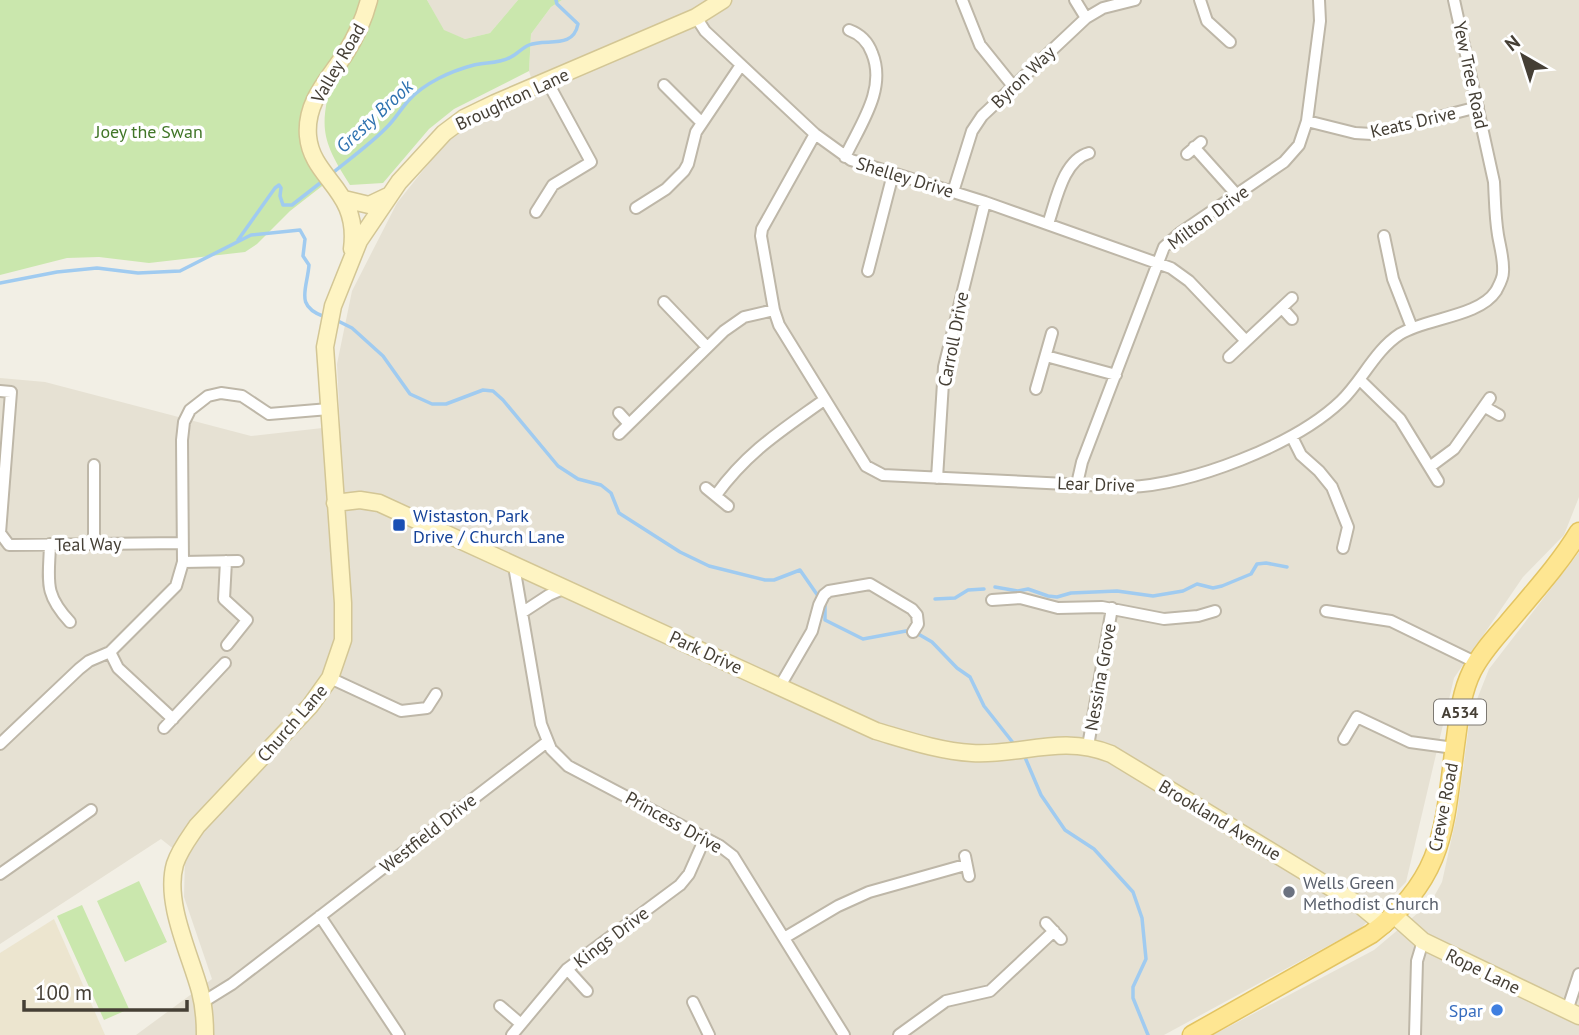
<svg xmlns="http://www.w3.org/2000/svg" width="1579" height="1035" font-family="'PT Sans',sans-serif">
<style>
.residential{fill:#e6e1d3}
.education{fill:#ece5cf}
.green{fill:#cae7ad}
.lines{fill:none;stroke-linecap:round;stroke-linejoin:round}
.stream{stroke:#a0cbf0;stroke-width:3.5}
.street-casing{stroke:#beb7a8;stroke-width:14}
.secondary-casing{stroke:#d3c695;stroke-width:19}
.primary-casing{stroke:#e3c462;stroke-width:21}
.street{stroke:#fff;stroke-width:10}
.secondary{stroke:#fef4c3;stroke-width:16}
.primary{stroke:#fee692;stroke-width:18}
.transit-dot{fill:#1a4fb4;stroke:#fff;stroke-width:2.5}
.worship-dot{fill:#6b7280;stroke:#fff;stroke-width:2.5}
.shop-dot{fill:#3f7fe0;stroke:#fff;stroke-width:2.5}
.labels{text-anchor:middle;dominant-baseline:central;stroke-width:7;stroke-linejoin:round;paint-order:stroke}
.shield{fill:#fff;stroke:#7d7972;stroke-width:2}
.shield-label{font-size:16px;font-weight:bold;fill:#453f35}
.street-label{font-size:18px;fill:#453f35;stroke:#fff}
.park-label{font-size:18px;fill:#417628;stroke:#fff}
.transit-label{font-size:18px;fill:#164399;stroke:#fff;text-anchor:start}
.worship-label{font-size:18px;fill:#5b616d;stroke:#fff;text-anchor:start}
.shop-label{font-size:18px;fill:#366cbe;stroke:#fff;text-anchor:end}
.water-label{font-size:19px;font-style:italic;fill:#2e72b0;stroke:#fff}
</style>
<rect width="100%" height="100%" fill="#f2efe5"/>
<!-- residential -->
<path class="residential" d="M427,0h91l-28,33 -25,6 -21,-8z
M562,0h1017v497l-15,38 -41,42 -69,101 -48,204 -45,46 -197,107h-1028l76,-56 -28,-82 1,-39 -24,-19 -161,105v-566l45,4 206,54 89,-10 -3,-62 15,-73 45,-88 55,-69 85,-37 -8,-26 2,-37 20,-27z
M1579,552v483h-366l161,-85 57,-48 11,-20 15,-68 13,-97 19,-48z"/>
<!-- education -->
<path class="education" d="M54,919l51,116h-105v-82z"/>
<!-- green -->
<path class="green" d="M0,0h427l17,30 21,9 25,-6 28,-33h44l-11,7 -20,27 -2,37 -75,38 -25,20 -46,54 -33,2c-29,-45 -31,-58 -17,-109l-23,37 16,70 -36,28 -33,33 -12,8 -96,11 -50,-6 -32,1 -67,17z
M139,881l28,61 -42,20 -28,-61z
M82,905l47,104 -25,11 -47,-104z"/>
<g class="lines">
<!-- stream -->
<path class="stream" d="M330,175c19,-16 41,-31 58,-49 7,-7 13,-17 20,-25 16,-18 43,-30 66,-36 12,-3 25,-1 37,-8 6,-3 11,-9 18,-12 17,-7 44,5 49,-21l-21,-20 -1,-4
M238,240l37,-52 4,-3 2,3 -1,8 3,9h9l32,-25
M0,283l57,-11 40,-4 41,5 42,-2 71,-36 49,-5 5,9 -2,17 6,9c-2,25 -15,41 16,52
M336,320l16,8 31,28 27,38 22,10h14l37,-14 10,1 10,9 55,66 20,13 23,6 10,8 8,20 61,39 29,14 56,14h9l26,-10 25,36v14l38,19 43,-8 14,4 12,7 25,26 13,9 14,29 30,38
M995,587l23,4 10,-2 20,7 9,1 14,-4 46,-2 36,5 30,-5 14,-7 16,4 9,-2 29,-12 6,-10 9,-1 21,4
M935,599l20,-1 13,-8 16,-1
M1024,755l17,40 24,35 29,19 39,43 9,26 4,41 -13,28v11l15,37"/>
<defs>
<path id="street" d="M962,0l18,45 33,41
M1075,0l11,18
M1200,0l7,21 23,21
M696,17l9,14 110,103 36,26 134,42 186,66 18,13 57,60
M664,85l38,38
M1307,121l48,12 17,1 106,-27
M815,134l-53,95 -1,7 13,74 5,15 87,141 17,9 245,12c63,-2 167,-42 213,-86 21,-20 34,-51 59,-67 26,-16 79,-17 96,-43 3,-6 7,-12 7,-19 1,-12 -3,-25 -5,-37 -3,-18 -3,-35 -4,-53l-40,-182
M1194,147l43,48
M1187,154l14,-12
M845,157c15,-32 42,-68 27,-104 -4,-11 -12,-19 -23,-23
M953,192l19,-61 10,-15 104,-98 17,-10 32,-8
M636,208l30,-19 18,-18 4,-7 8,-32 45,-67
M536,212l17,-27 38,-23 -44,-81
M1048,224c8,-23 15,-64 41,-71
M1384,236l9,43 19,49
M868,271l25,-97
M664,302l43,45
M1282,308l10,11
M1046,356l70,19
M1229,357l63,-59
M1360,380l40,39 38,62
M1036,389l16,-56
M0,391l11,1 -11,141 9,12 173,-2
M1485,407l14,8
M619,413l10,11
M619,434l105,-103 20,-14 30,-7
M1292,437l9,18 18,16 13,16 16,40 -5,21
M1431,466l23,-17 36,-51
M937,478l7,-111 41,-165
M1077,484l5,-22 82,-215 16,-14 104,-71 15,-17 8,-24 13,-100 -1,-21
M706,488l22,18
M716,495c32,-44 65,-64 108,-95
M50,544c-1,37 -7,49 20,78
M94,544v-79
M226,561l-2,38 23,21 -20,25
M183,562l55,-1
M514,566l27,158 10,25 17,17 152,80 13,10 111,179
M992,600l28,-2 38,10 44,-1 62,12 34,-3 17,-5
M1326,611l65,10 86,42
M523,612l26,-17 14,-6
M110,652l8,16 55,51
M330,678l71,33 26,-3 9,-14
M780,686l32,-55 7,-26 5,-10 5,-4 41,-7 42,25 5,6 1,9 -5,8
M164,728l61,-65
M1344,739l13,-22 53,25 44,6
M0,744l79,-75 10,-8 21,-9 66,-66 7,-24 -1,-122 2,-18 6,-12 18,-14 13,-3 21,3 27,18 60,-5
M1088,746l24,-138
M965,856l4,20
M0,874l91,-64
M320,916l79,119
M1046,923l15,16
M784,938l54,-32 31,-14 96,-27
M567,969l20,22
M203,1002l29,-18 315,-242
M693,1002l16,33
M500,1006l21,18
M1567,1011l12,-37
M512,1035l55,-66 113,-84 9,-11 16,-36
M899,1035l47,-34 44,-10 64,-60
M1415,1035l2,-74 6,-20"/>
<path id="secondary" d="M344,199l25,6 19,-9
M352,249c8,-60 -40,-69 -44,-113 -3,-34 20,-56 37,-82 11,-17 19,-35 24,-54
M335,503l25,-3 19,3 497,228c31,9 63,20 96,22 49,3 89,-19 139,1l250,152 23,19
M1395,916l28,25 156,75
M205,1035c0,-15 -1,-29 -5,-44 -10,-37 -36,-89 -25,-127 5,-15 14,-26 22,-38l113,-120 20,-28 13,-38v-37l-18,-256 8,-41 26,-65 40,-59 45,-49 20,-15 31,-15 201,-86 27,-17"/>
<path id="primary" d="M1192,1035l179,-101c76,-57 73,-110 85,-196 3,-23 6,-47 16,-67 9,-18 23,-33 35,-47 25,-30 52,-59 72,-92"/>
</defs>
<!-- street casing -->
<use href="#street" class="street-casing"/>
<!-- secondary casing -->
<use href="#secondary" class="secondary-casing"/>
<!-- primary casing -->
<use href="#primary" class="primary-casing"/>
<!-- street -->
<use href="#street" class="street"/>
<!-- secondary -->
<use href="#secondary" class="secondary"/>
<!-- primary -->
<use href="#primary" class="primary"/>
</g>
<!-- markers -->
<rect class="transit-dot" x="392" y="518" width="14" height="14" rx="3.5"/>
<circle class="worship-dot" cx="1289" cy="892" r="7"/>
<circle class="shop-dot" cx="1497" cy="1010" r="7"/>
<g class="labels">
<!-- shield labels -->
<rect class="shield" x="1434" y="699.5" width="52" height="25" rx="5"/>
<g class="shield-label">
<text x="1460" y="712">A534</text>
</g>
<!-- street labels -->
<g class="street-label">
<text transform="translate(338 63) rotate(-60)">Valley Road</text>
<text transform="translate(1471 75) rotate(78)">Yew Tree Road</text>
<text transform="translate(1023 77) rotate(-44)">Byron Way</text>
<text transform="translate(512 99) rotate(-25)">Broughton Lane</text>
<text transform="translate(1413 122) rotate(-13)">Keats Drive</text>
<text transform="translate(905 177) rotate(17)">Shelley Drive</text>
<text transform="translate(1208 217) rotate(-36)">Milton Drive</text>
<text transform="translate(953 339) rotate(-79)">Carroll Drive</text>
<text transform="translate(1096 484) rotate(2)">Lear Drive</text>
<text transform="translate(88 544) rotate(-1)">Teal Way</text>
<text transform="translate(706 652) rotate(25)">Park Drive</text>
<text transform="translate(1100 677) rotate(-80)">Nessina Grove</text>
<text transform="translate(292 723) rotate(-49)">Church Lane</text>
<text transform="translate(1443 807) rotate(-79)">Crewe Road</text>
<text transform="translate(1220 820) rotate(31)">Brookland Avenue</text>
<text transform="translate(674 822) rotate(29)">Princess Drive</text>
<text transform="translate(428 833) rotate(-38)">Westfield Drive</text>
<text transform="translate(611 937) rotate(-37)">Kings Drive</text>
<text transform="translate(1483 971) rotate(26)">Rope Lane</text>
</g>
<!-- park labels -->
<g class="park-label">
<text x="149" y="131">Joey the Swan</text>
</g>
<!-- transit labels -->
<g class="transit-label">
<text x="413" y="515">Wistaston, Park<tspan x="413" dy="21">Drive / Church Lane</tspan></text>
</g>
<!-- worship labels -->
<g class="worship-label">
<text x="1303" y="882">Wells Green<tspan x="1303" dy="21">Methodist Church</tspan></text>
</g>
<!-- shop labels -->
<g class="shop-label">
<text x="1483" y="1010">Spar</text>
</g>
<!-- water labels -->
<g class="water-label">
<text transform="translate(374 116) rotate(-43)">Gresty Brook</text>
</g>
</g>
<!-- north arrow -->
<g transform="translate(1523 56) rotate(321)" stroke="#ffffff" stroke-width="5" paint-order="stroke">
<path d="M0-5L12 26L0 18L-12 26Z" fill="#453f35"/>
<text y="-10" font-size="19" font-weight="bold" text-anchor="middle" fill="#453f35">N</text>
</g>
<!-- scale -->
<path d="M24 1000v10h163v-10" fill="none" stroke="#453f35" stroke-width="3.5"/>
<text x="35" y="1000" font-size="21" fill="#453f35" stroke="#ffffff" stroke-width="5" paint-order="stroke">100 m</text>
</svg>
